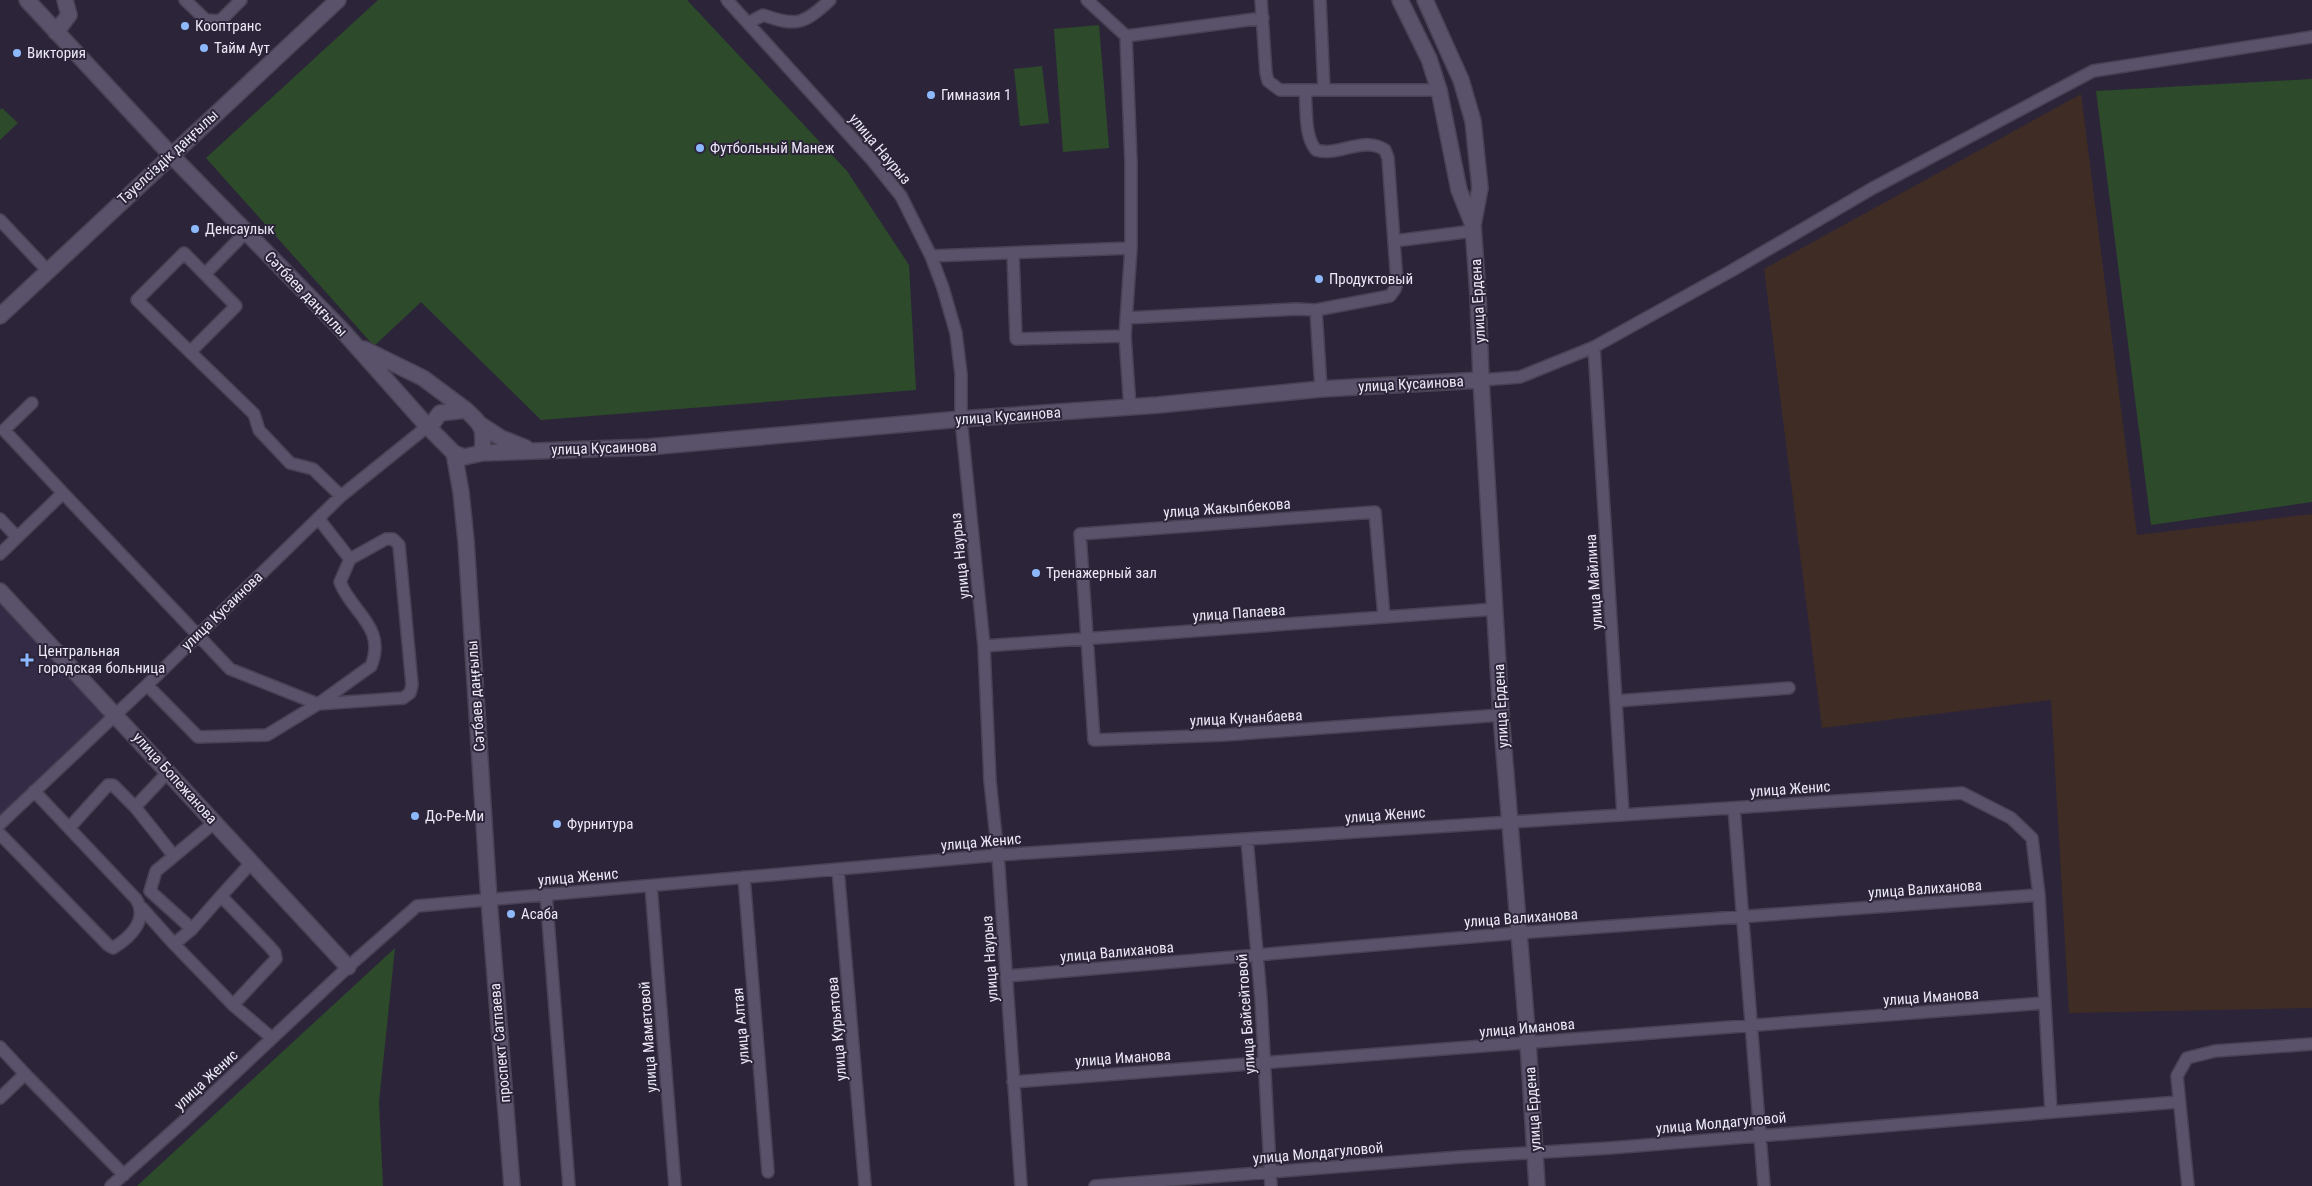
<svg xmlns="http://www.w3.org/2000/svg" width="2312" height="1186" font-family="'Roboto Condensed',sans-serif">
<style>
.industrial{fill:#3e2c25}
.built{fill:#342c47}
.green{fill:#2d4a2a}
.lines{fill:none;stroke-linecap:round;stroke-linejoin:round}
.minor-casing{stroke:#484254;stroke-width:14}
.tertiary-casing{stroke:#484254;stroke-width:18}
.minor{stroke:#59526a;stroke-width:11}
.tertiary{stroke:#59526a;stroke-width:15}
.poi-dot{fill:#8db9fc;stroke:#2c253a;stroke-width:2}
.labels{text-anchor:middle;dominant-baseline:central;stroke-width:4;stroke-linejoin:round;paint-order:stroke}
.poi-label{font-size:15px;fill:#ece8f6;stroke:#2c253a;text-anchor:start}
.street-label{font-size:15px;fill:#ece8f6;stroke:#2c253a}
</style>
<rect width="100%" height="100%" fill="#2c253a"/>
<!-- industrial -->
<path class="industrial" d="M2081,94l56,441 175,-21v494l-243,5 -18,-313 -229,28 -58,-459z"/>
<!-- built -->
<path class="built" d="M0,603l107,115 -107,100z"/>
<!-- green -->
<path class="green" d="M378,0h309l160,171 62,94 7,125 -375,30 -120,-118 -47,44 -168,-188z
M1099,25l10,123 -46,4 -9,-123z
M1042,66l7,57 -29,3 -6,-57z
M2312,79v423l-161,23 -55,-434z
M2,108l16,15 -18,17v-30z
M395,948l-16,154 4,84h-246z"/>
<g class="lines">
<defs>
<path id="minor" d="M185,0l21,20 14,1 21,-21
M727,0l145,160 29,36 30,60 12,32 13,45 5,41v45l23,227 6,135 8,74 23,331
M1087,0l39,36 5,127v85l-6,88 5,71
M1261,0l5,73 2,8 12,9h159
M1320,0l4,90
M748,23l15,-8c34,12 41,9 67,-15
M1126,36l137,-18
M1305,91c2,18 -1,45 11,59 23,7 48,-15 69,0l3,8 9,125 -2,6 -5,7 -74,14 5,79
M0,220l48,51
M1394,241l79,-10
M184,253l52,53 -46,46 -53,-52z
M1013,253l3,86 109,-3
M931,256l200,-8
M205,274l41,-42
M1126,318l170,-9 20,1
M1594,347l29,468
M190,352l64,62 5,16 31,33 23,6 28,27
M1481,380l39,-3 74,-30 137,-76 142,-83 220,-117 219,-34
M32,403l-28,27 59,63
M0,519l17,18
M0,554l63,-61 167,176 88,35 53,-38c16,-39 -20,-54 -31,-84l10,-23
M1384,617l-9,-105 -295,22 14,206 130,-5 277,-20
M984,646l512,-37
M147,685l51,52 69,-2 51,-31 85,-6 7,-5 2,-8 -13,-140 -6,-6h-7l-36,20 -32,-41
M1616,701l173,-13
M135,807l34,-36
M1734,808l30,378
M0,824l147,-139 194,-189 82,-66 6,-2
M69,828l39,-43h5l22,22 39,49
M0,834l108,111 5,3c18,-11 36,-29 23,-49l-102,-108
M1247,839l14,160 10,187
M252,862l-31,34 49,51 5,6 1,6 -43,46 39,33
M838,869l27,317
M744,877l24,295
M651,886l24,300
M546,894l23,292
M142,908l32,36 18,-15 29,-33
M192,929l-42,-38 6,-20 59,-49
M174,944l59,61
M1006,976l512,-43 521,-38
M0,1047l25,27
M1013,1082l1030,-79
M0,1098l25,-24 99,101
M111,1186l75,-67 162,-152 69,-61 581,-51 964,-62 49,25 21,20 7,57 12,217
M1095,1186l365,-29 150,-9 568,-46
M2188,1186l-11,-110 10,-18 28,-7 97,-7"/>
<path id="tertiary" d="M27,0l144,155 170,174 88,99
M1400,0l29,59 10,31 20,100 14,35
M1425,0l36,80 12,41 7,67 -7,37 5,70 3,85 20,335 27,327 9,144
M56,32l13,-17 -4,-15
M0,316l338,-316
M364,349l59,29 43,32
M481,425l20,13 25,10
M454,453l10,4 18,-4c3,-25 1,-27 -16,-43l-26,3 -11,15 25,25 7,39 5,49 23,359 23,286
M482,453l166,-6 313,-28 197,-14 163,-16 160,-9
M0,591l348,376"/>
</defs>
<!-- minor casing -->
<use href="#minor" class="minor-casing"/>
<!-- tertiary casing -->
<use href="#tertiary" class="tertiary-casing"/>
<!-- minor -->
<use href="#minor" class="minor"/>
<!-- tertiary -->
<use href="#tertiary" class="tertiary"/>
</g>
<!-- markers -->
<g class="poi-dot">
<circle cx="185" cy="26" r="5"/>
<circle cx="204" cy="48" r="5"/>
<circle cx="17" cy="53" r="5"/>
<circle cx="931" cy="95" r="5"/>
<circle cx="700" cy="148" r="5"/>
<circle cx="195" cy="229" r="5"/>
<circle cx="1319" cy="279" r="5"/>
<circle cx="1036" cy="573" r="5"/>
<path d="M24.5 652.5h5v5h5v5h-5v5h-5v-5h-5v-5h5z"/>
<circle cx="415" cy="816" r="5"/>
<circle cx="557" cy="824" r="5"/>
<circle cx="511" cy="914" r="5"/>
</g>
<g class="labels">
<!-- poi labels -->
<g class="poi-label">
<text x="195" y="26">Кооптранс</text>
<text x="214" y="48">Тайм Аут</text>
<text x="27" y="53">Виктория</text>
<text x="941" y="95">Гимназия 1</text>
<text x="710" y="148">Футбольный Манеж</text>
<text x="205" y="229">Денсаулык</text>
<text x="1329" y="279">Продуктовый</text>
<text x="1046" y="573">Тренажерный зал</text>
<text x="38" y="651">Центральная<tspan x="38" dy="17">городская больница</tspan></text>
<text x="425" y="816">До-Ре-Ми</text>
<text x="567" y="824">Фурнитура</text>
<text x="521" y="914">Асаба</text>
</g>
<!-- street labels -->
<g class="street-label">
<text transform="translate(880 149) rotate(50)">улица Наурыз</text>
<text transform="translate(168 157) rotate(-43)">Тәуелсіздік даңғылы</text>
<text transform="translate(306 294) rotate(46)">Сәтбаев даңғылы</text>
<text transform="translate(1478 301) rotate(-93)">улица Ердена</text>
<text transform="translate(1411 384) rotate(-3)">улица Кусаинова</text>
<text transform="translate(1008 416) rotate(-4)">улица Кусаинова</text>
<text transform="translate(604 448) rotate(-2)">улица Кусаинова</text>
<text transform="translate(1227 508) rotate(-4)">улица Жакыпбекова</text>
<text transform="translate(960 556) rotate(-96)">улица Наурыз</text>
<text transform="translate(1594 582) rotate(-94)">улица Майлина</text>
<text transform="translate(222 611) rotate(-44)">улица Кусаинова</text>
<text transform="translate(1239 613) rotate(-4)">улица Папаева</text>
<text transform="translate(476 696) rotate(-94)">Сәтбаев даңғылы</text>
<text transform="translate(1501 706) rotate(-93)">улица Ердена</text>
<text transform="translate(1246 718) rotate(-3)">улица Кунанбаева</text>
<text transform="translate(175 778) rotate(48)">улица Бопежанова</text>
<text transform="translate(1790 789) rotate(-4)">улица Женис</text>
<text transform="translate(1385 815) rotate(-4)">улица Женис</text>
<text transform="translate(981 842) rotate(-5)">улица Женис</text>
<text transform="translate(578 877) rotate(-5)">улица Женис</text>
<text transform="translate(1925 889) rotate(-4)">улица Валиханова</text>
<text transform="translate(1521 918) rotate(-4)">улица Валиханова</text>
<text transform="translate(1117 952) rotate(-5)">улица Валиханова</text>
<text transform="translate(990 959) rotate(-94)">улица Наурыз</text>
<text transform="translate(1931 997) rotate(-4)">улица Иманова</text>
<text transform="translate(1246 1014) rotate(-94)">улица Байсейтовой</text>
<text transform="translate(741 1026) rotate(-95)">улица Алтая</text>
<text transform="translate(1527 1028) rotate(-5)">улица Иманова</text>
<text transform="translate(837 1029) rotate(-95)">улица Курьятова</text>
<text transform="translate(648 1037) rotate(-94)">улица Маметовой</text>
<text transform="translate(500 1043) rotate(-95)">проспект Сатпаева</text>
<text transform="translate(1123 1058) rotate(-4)">улица Иманова</text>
<text transform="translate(206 1080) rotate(-43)">улица Женис</text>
<text transform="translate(1533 1109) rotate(-94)">улица Ердена</text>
<text transform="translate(1721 1123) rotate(-5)">улица Молдагуловой</text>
<text transform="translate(1318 1153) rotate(-5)">улица Молдагуловой</text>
</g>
</g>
</svg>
